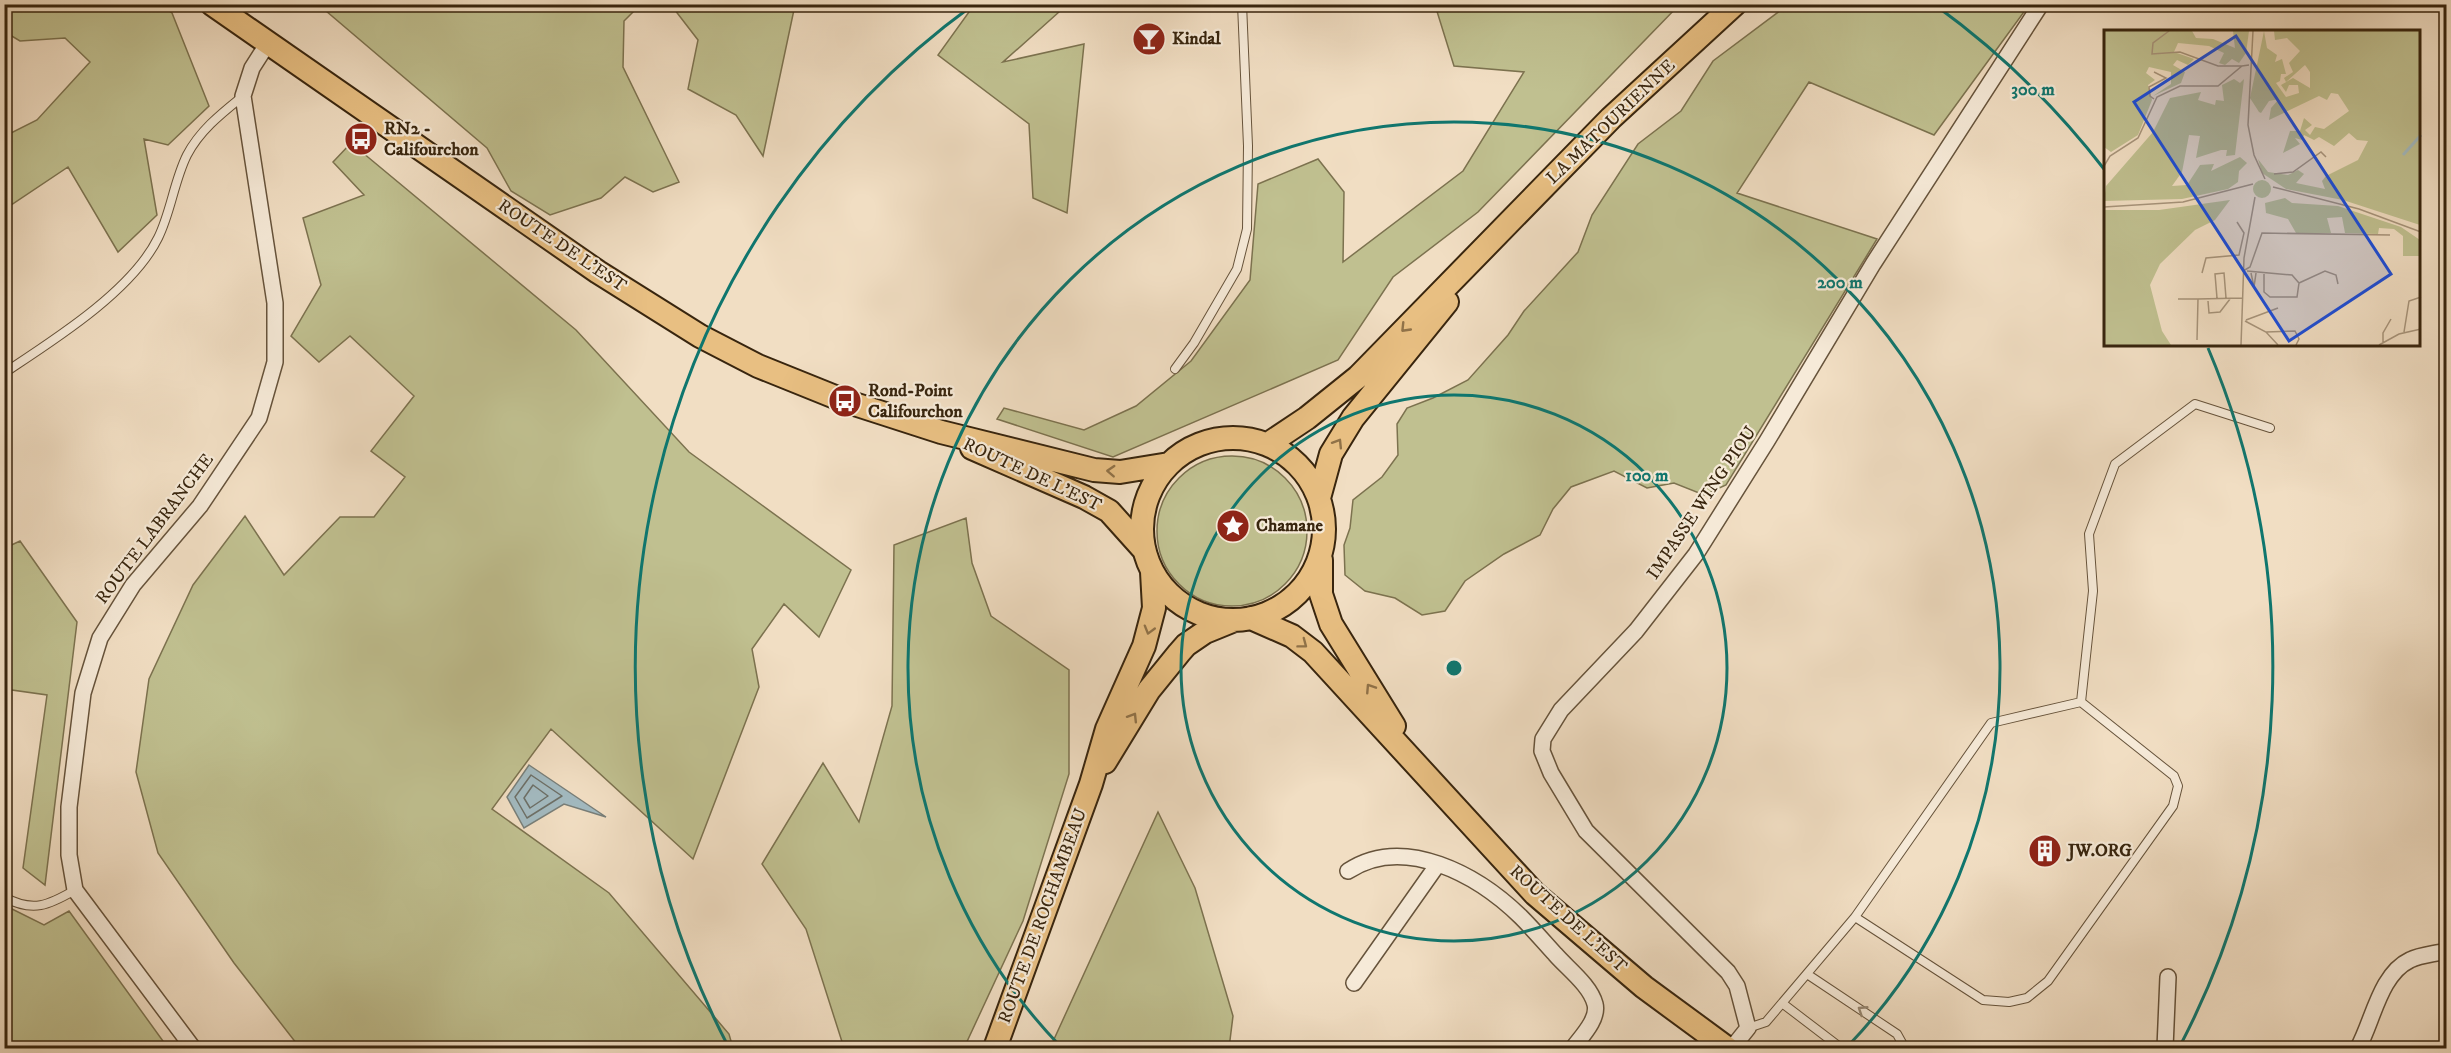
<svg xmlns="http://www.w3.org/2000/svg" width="2451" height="1053" font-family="'IM FELL DW Pica',serif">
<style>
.green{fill:#c0c090;stroke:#7c724f;stroke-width:1.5}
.water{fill:#a2b9bf;stroke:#787e78;stroke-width:1.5}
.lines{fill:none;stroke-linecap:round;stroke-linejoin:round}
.shore{stroke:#6d6f66;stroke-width:1.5}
.lane-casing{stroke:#66533b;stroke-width:10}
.street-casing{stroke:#66533b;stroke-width:18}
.primary-casing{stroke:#38250e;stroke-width:26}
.lane{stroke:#f6ead8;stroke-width:8}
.street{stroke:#f6ead8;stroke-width:15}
.primary{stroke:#e8bf82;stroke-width:22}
.oneway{stroke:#907248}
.oneway2{stroke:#978873}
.ring{fill:none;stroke:#0f766e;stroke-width:3}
.labels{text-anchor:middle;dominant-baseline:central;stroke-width:4.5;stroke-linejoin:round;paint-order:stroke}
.poi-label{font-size:18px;font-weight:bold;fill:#38250e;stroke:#f6ead8;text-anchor:start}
.street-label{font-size:18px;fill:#38250e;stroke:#f6ead8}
.inset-river{fill:none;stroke:#a2b9bf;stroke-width:3}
.inset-road{fill:none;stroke:#a7947b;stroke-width:1.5}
.view{fill:#1d4ed8;fill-opacity:0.15;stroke:#1d4ed8;stroke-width:3}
.inset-edge{fill:none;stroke:#38250e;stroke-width:3}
.centre{fill:#0f766e;stroke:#f6ead8;stroke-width:3}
.ring-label{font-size:18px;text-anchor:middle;font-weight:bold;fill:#0f766e;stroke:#f6ead8;stroke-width:4.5;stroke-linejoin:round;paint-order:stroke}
</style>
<rect width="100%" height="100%" fill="#f1dec3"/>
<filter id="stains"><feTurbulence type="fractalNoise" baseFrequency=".00333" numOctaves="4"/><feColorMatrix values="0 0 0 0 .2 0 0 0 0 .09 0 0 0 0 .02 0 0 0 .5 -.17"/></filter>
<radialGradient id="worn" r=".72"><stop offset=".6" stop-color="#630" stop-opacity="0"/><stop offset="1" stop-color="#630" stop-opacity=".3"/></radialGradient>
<!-- green -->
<path class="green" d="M5,4l156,1 11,8 37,93 -41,39 -24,-6 13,76 -39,37 -50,-85 -63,42v-73l32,-16 53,-58 -25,-24 -45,3 -15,-9z
M1789,4l240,1 -95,130 -125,-53 -72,111 140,46 -151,246 -22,10 -30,-12 -27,5 -33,-17 -43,16 -18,22 -13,26 -36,19 -39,27 -20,30 -23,4 -27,-17 -30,-7 -20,-16 -1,-30 6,-17 3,-28 29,-23 16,-22 -1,-31 10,-16 26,-10 35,-18 40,-45 16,-24 54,-59 14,-37 46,-71 43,-33 32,-50z
M319,5h321l-16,16 -1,46 56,115 -26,10 -28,-15 -24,21 -51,17 -39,-24 -24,-43z
M671,5h124l-32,151 -27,-41 -48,-26 10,-49z
M974,5h79l6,7 -56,50 81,-18 -17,169 -34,-15 -4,-74 -91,-69z
M1435,5h244l-201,207 -85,65 -55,83 -225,97 -116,-38 7,-11 80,22 52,-24 55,-45 59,-81 8,-96 60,-25 26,33 -1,70 120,-91 61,-99 -70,-6z
M351,143l225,187 113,122 162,118 -32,67 -35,-33 -32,45 7,38 -66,172 -142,-130 -59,80 117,84 120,141 4,14h-433l-66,-85 -76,-110 -22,-81 13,-93 44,-94 52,-69 39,59 56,-58h34l31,-40 -34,-26 43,-55 -64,-60 -31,26 -28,-26 30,-51 -18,-67 61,-23 -31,-33z
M1157 531a75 75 0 1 1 150 0a75 75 0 1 1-150 0Z
M966,518l6,45 19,53 78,54v104l-46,147 -59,127h-120l-38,-119 -44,-65 61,-101 36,59 33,-116 2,-161z
M20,541l57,81 -32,263 -22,-17 24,-173 -42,-6v-141z
M1158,812l37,76 38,128 -4,32h-179z
M4,905l40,20 25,-14 99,137h-163z"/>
<!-- water -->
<path class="water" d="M529,765l77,52 -42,-13 -40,24 -17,-31z"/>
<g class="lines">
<!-- shore -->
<path class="shore" d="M531,775l31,21 -35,22 -12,-21z
M533,785l15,11 -18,12 -6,-10z"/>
<defs>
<path id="lane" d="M1175,369l19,-26 43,-74 10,-40 1,-83 -6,-142
M4,373c50,-33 128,-82 154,-135 13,-26 16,-57 29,-83 13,-25 35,-42 56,-59
M4,897c29,16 45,8 71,-7
M1855,917l128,83 26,2 18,-4 21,-17 125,-175 5,-20 -4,-10 -93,-74
M1807,974l90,60 5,9 -2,5
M1782,1003l59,45
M1748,1028l18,-6 89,-105 136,-194 90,-21 12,-111 -4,-57 26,-70 80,-60 75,24"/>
<path id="street" d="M1348,871c56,-37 130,4 173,46 12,12 23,25 34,37 13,15 35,31 40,50 4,15 -14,33 -22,44
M1354,983l84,-119
M193,1048l-118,-158 -6,-35v-48l14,-114 17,-55 33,-53 67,-79 59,-88 16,-56v-59l-32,-207 9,-28 16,-25
M1732,1048l16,-20 -11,-42 -9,-14 -142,-141 -35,-58 -9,-22 1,-12 18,-29 75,-79 60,-77 71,-113 106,-177 168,-260
M2165,1048l3,-71
M2358,1048c15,-27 22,-74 52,-88 10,-5 25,-6 36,-9"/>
<path id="primary" d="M212,4l386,268 102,64 58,30 87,35 96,31 153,38 26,2 49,-8
M1142 529a91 91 0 1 1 182 0a91 91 0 1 1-182 0Z
M1268,444l39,-26 51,-41 253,-259 124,-114
M972,448l112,49 25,14 35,39
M1319,498l12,-44 22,-36 94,-116
M1321,560v34l10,30 63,102
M1251,618l41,18 21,16 222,242 109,93 83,61
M1105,762l44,-72 30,-37 7,-8 19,-13 27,-11
M995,1048l96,-264 16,-55 37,-83 10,-38 -2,-36"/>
</defs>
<!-- lane casing -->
<use href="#lane" class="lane-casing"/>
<!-- street casing -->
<use href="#street" class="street-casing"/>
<!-- primary casing -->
<use href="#primary" class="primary-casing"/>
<!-- lane -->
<use href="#lane" class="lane"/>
<!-- street -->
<use href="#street" class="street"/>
<!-- primary -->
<use href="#primary" class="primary"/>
</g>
<!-- one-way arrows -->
<defs><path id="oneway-chevron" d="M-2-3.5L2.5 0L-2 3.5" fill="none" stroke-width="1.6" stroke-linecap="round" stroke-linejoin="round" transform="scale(1.5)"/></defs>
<g class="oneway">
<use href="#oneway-chevron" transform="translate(1405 328) rotate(134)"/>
<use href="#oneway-chevron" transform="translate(1338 443) rotate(-58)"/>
<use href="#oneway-chevron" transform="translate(1111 471) rotate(-177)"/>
<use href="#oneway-chevron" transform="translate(1149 630) rotate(106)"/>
<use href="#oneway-chevron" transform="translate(1303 644) rotate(37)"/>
<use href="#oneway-chevron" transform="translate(1370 688) rotate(-123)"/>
<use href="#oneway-chevron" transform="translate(1133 717) rotate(-58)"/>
</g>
<use class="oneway2" href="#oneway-chevron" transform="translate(1862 1010) rotate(-147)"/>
<!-- distance rings -->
<g class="ring">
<circle cx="1454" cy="668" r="273"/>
<path d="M1061 1047A546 546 0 1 1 1847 1047"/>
<path d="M728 1046A819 819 0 0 1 973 5M1935 5A819 819 0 0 1 2104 169M2208 348A819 819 0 0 1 2180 1046"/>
</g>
<!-- icons -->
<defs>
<symbol id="bar-disc" viewBox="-11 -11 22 22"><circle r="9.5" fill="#8f2418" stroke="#f6ead8"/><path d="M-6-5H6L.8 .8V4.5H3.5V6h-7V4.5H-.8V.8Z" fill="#fff"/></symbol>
<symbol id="bus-disc" viewBox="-11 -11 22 22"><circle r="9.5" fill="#8f2418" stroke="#f6ead8"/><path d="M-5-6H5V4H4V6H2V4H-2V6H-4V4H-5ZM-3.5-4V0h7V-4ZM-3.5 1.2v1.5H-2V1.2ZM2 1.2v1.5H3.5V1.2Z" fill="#fff"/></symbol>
<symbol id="sight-disc" viewBox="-11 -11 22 22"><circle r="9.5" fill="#8f2418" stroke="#f6ead8"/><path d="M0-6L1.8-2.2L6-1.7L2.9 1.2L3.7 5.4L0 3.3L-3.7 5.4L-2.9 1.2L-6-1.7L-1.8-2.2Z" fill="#fff"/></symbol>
<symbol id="building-disc" viewBox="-11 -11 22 22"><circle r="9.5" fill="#8f2418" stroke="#f6ead8"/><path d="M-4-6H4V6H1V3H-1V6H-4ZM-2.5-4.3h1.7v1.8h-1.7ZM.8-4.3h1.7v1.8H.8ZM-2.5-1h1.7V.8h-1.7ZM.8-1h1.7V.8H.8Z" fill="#fff"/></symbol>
</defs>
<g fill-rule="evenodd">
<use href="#bar-disc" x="1130" y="20" width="38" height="38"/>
<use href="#bus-disc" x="342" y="120" width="38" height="38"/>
<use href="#bus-disc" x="826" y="382" width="38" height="38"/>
<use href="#sight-disc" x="1214" y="507" width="38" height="38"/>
<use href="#building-disc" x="2026" y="832" width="38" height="38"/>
</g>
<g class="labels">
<!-- poi labels -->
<g class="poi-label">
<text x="1172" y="39">Kindal</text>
<text x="384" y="129">RN2 -<tspan x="384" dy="21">Califourchon</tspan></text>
<text x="868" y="391">Rond-Point<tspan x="868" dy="21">Califourchon</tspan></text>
<text x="1256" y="526">Chamane</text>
<text x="2068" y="851">JW.ORG</text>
</g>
<!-- street labels -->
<g class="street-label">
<text transform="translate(1611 122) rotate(-44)">LA MATOURIENNE</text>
<text transform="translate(562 246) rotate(34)">ROUTE DE L'EST</text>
<text transform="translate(1032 475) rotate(25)">ROUTE DE L'EST</text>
<text transform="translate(1702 503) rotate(-56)">IMPASSE WING PIOU</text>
<text transform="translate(155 529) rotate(-53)">ROUTE LABRANCHE</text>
<text transform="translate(1043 916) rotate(-70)">ROUTE DE ROCHAMBEAU</text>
<text transform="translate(1568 919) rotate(42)">ROUTE DE L'EST</text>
</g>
</g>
<!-- overview -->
<g transform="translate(2104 30)">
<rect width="316" height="316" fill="#f1dec3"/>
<path d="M0,1h88l4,7 17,1 22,9 -2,-17h16l-3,22 -7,10 -7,-4 -7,6 -6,-2 5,-10 -15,-7 -31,-3 -4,9 20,7 -6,6 -11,-5 -4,5 12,7 -4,11 -28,13 18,-12v-12l-22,-5 -3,6 9,7 -7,5 4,15 -14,35 -27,17 -7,-5zM160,1l3,17 10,7 -2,7 7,-3 4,15h-5l-1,7 -4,2 10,14 13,-4 -1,-8h-9l-3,7 -5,-7 12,-7 17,10v-16l-5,-7 -19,17 -2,-4 9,-6 -4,-9 11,-12 -13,-13 -12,2 -1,-9h146v194l-77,-25 -57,-11 -24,-16 -4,-14 10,13 20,3 10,-5 6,4 -8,9 29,6 -3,-8 4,-5 32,-16 10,-19 -11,-1 -8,-7 -15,13 -15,-9 -5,3 -10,-5 -2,5 -7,-2 5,6 -17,9 7,-22h10l4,-13 8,7 -7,5 5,5 5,-8 9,2 25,-18 -11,-17 -7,-1 -4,7 -8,-4 -50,24 2,-12 8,-9 -10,2 -8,12 -2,-1 -9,-14zM130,49l6,4 4,-4 -9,76 -9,1 1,-6h-6l-25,8 4,-22 -11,-1 -7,37 -10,14 15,-1 13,-20 14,-1 -3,7 29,-14 7,6 -8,8 -1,11 -10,7 -46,10 -78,2 2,-15 47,-54 17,-34 31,-6 -3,8 17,5 1,-5 8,1 -2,-16zM149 159a9 9 0 1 1 18 0a9 9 0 1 1-18 0ZM181,168l7,5 46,3 63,21 19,13v16h-17v-20l-9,-7 -15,-1 -1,6 -33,-1 -3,-16 -15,1 4,15h-35l-8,-14 -22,-6 -1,-10zM126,170l-15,20 -20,10 -35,34 -10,21 12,46 9,14h-67v-135h55z" fill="#c0c090"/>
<path class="inset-river" d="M299,125l18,-20"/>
<path class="inset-road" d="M65,1l-16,12 -1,11 28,-2 38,14h24M149,1l-5,94 6,30 11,24M50,42l12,6 -17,9 1,9 4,3M0,136l6,-10 28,-18 19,-41 23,-11h38l24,-20 7,-1M170,144l19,-2 28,-20 5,5M169,157l86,22 62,23M0,177l79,-5 70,-18M139,241l7,-4 12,-34 128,2M143,241l45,4 7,8 26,-12 11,4 2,9M98,243l4,-15 33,-3 5,-22 -7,-11M147,243l3,14 2,-14M160,244v18l6,5h27l2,-14M113,268l-2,-24 9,-1 2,25M74,269h20M104,271l1,12 11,-1 10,-13M142,290l32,-12M141,291l21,11 12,13M162,302l29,-1 4,8 -3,6M300,302l5,-31 12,-4M93,310l1,-41 44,-1M279,312v-9l8,-14M137,315l3,-87 11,-61M275,315l20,-11 22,-5"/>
<path class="view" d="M132,6l155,238 -102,67 -155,-239z"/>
<rect width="316" height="316" class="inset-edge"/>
</g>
<circle cx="1454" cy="668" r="9" class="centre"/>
<g class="ring-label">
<text x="2033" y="95">300 m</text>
<text x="1840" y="288">200 m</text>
<text x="1647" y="481">100 m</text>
</g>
<!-- margin -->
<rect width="2451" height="1053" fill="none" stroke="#f1dec3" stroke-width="24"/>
<rect x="6" y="6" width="2439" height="1041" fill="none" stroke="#38250e" stroke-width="3"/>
<rect x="12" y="12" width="2427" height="1029" fill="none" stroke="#38250e" stroke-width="1.5"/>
<rect width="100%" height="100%" filter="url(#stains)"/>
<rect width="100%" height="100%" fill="url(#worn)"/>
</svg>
